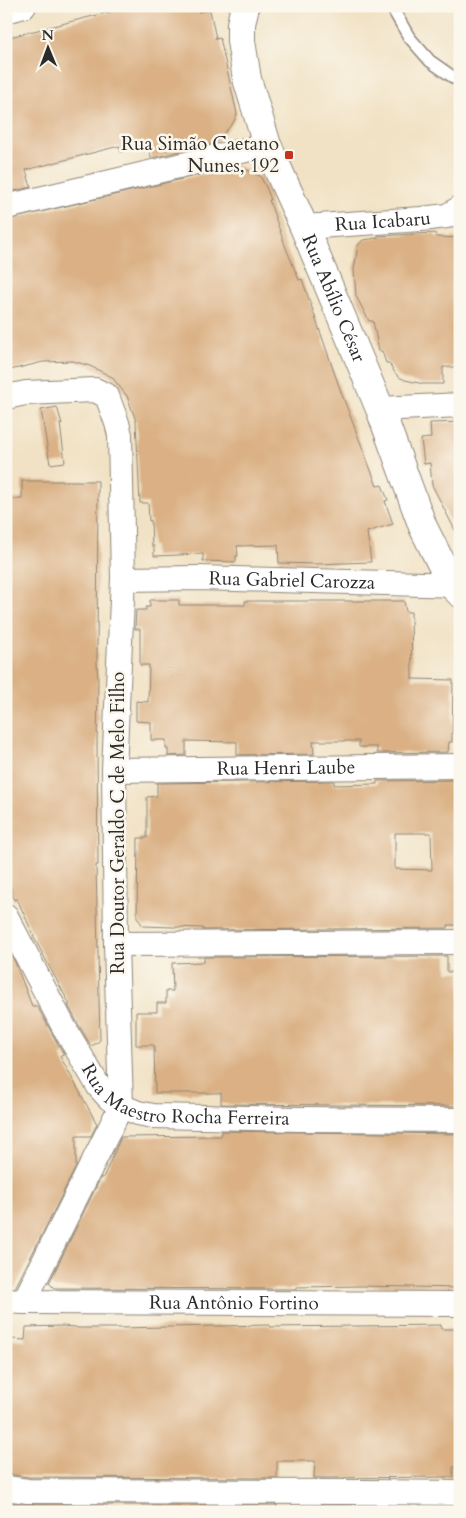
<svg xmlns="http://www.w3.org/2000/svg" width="466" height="1518" font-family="Cardo,serif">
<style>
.building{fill:#dab084;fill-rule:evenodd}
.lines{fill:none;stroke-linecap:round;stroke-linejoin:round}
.lane-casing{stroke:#8e8678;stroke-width:14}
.street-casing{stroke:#8e8678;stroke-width:26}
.secondary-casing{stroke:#8e8678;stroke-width:30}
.lane{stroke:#fff;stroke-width:11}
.street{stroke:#fff;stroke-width:24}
.secondary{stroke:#fff;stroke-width:28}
.poi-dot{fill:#c8321e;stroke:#fbf7ec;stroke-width:2}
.labels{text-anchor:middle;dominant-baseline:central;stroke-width:5;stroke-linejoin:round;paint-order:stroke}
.poi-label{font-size:19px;fill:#2b2b2b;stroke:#fbf7ec;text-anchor:end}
.street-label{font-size:19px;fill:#2b2b2b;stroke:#fbf7ec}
</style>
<rect width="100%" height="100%" fill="#fbf7ec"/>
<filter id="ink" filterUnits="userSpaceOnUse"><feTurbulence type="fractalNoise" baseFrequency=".02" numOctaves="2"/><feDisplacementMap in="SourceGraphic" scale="10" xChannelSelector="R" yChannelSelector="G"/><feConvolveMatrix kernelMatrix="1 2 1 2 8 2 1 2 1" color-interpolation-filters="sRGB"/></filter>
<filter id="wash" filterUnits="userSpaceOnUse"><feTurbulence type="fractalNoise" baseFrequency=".0096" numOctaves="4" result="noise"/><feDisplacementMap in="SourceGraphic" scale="20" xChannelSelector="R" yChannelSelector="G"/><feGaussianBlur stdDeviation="1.12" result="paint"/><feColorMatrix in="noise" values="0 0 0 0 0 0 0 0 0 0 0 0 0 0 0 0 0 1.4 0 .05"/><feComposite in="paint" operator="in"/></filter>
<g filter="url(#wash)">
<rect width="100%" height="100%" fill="#f1e2c5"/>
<g id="blocks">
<!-- building -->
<path class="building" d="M140,6h57l1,6 12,-2 6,29 4,-1 17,76 -4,9 -18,20 -64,15 -3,-13 -27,7 -2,-6 -93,24 5,17 -25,6v-155l119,-30v2z
M238,166l22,10 6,11 5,13h-2l17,48 13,32 3,-1 39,113 36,94 5,-1 6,15 -3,1 8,23 -26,8 4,30 -55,2 -37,-1 -1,-18 -41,1 1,10h-2v6l-33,-1v-7l-49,2v-10h-2l-1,-26 -2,1 -1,-18h-8l-4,-82 -9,-25 -15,-19 -22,-11 -17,-5 -30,1 -37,9v-151z
M435,233l1,4 24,1v129h-17v17h-19l-19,-4 -6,-3 -4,-4 -6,-10h-3l-4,-12h-3l-6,-30h-4l-13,-25 -2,-26 4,-25 5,-5 15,-2v-2z
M57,407l5,17h-2l5,38 -15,2 -9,-54z
M460,422v118l-28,-55 -2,-22 -6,1 -3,-25 10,-1 -1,-15z
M22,481h76l-1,182 1,18 -1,65 1,119h-2l4,175 -3,3 -6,3 -14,-24 -9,-17h2l-37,-69h1l-17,-37 -3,1 -8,-28v-373h16z
M150,600h29v5h66v-4h159l2,11h5l1,67 41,1 -1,62h-3l-1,10 -71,1v-6h-18v-6h-46l1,13 -77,1v-13l-51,-1v14l-18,1v-7h-2v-9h-15v-18l-15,-1v-20l12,1 1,-37h-9v-36h-5l1,-19h10v-3h4z
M460,780v145h-12v3l-245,2v-2l-60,-2 -6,-9 1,-79h9v-41l10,-1v-13l177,-2v4l43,-1v-3zM395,833h36l1,37 -37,-1z
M6,946l9,16 17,44h5l27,49 -4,1 37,68 -6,12h-15v31l-61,121 -9,-1z
M447,956v16h13v134l-239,-2v-11h-66l-1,-48h-18v-33h21v-9h9v-12h7l-1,-28 32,-1v-5z
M221,1131l239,3v154l-98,-2 -65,1v2l-238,-1h-5l-5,-5 52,-106 2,1 18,-41 100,-1z
M270,1325v2l171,-2v4h19v138h-7v10l-139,1 1,-17h-38v17l-248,-1 -21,-3v-3l-2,-1v-112h4l1,-19 14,1 1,-13 36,-1 14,1 1,1h39z
M6,1502l22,3h249v7h-271z
M313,1506h40v6h-40z"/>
</g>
</g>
<g filter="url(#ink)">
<use href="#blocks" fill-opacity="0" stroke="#8e8678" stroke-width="1"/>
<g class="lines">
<defs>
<path id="lane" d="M391,6l18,31 21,24 30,21"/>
<g id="street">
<path d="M6,11l18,-5"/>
<path d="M6,207l261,-62"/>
<path id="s1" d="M304,227l117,-8 26,-3 13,-8"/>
<path d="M6,397l20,-4 69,-3 12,6 10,27 3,12 3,144 -9,191 2,174 5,162 -97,196"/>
<path d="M380,409l80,-4"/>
<path id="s2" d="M123,579l75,-1 262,7"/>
<path id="s3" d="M114,770l346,-4"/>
<path id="s4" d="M6,916l59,113 34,58 10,11 12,8 17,7 15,3 147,3 160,1"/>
<path d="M116,944l344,-2"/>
<path id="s5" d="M6,1301l18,1 436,2"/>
<path d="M6,1488l22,3 342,1 90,1"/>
</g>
<g id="secondary">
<path id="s6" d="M245,6l-4,18v17l6,38 20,66 37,82 76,182 43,118 29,58 8,8"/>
</g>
</defs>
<!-- lane casing -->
<use href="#lane" class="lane-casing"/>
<!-- street casing -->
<use href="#street" class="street-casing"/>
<!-- secondary casing -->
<use href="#secondary" class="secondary-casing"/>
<!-- lane -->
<use href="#lane" class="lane"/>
<!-- street -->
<use href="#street" class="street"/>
<!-- secondary -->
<use href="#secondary" class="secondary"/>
</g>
</g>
<!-- markers -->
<rect class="poi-dot" x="284" y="150" width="10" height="10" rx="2.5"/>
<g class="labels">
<!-- poi labels -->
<g class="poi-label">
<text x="279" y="144">Rua Simão Caetano<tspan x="279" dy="22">Nunes, 192</tspan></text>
</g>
<!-- street labels -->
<g class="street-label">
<text stroke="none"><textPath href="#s1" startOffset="79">Rua Icabaru</textPath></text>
<text stroke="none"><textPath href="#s6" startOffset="310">Rua Abílio César</textPath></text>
<text stroke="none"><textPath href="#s2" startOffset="169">Rua Gabriel Carozza</textPath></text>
<text stroke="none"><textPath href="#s3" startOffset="172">Rua Henri Laube</textPath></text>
<text transform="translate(118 823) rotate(-90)">Rua Doutor Geraldo C de Melo Filho</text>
<text stroke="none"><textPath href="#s4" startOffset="282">Rua Maestro Rocha Ferreira</textPath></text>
<text stroke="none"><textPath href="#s5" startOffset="228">Rua Antônio Fortino</textPath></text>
</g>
</g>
<!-- margin -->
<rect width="466" height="1518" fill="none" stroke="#fbf7ec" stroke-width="25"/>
<!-- north arrow -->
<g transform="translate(48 48) rotate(359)" stroke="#fbf7ec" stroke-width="4" paint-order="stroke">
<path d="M0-4L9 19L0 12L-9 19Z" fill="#2b2b2b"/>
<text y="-8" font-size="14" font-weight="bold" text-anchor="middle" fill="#2b2b2b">N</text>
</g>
</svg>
